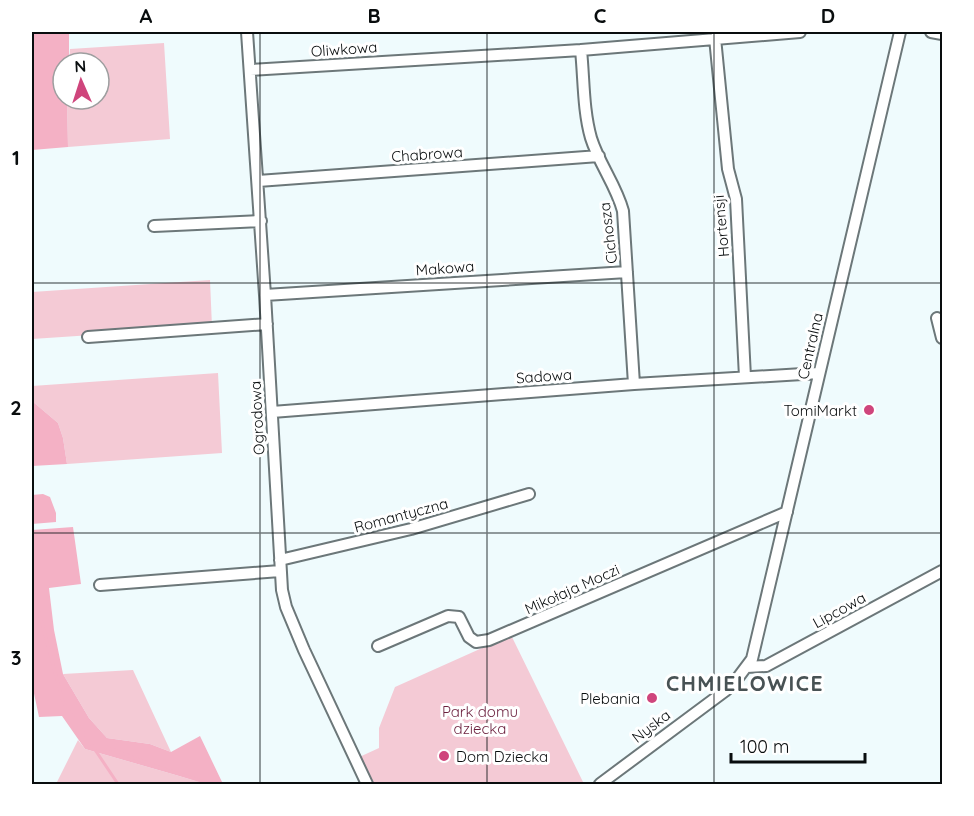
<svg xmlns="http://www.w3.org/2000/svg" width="974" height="816" font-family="Quicksand,sans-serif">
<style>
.green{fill:#f4cad5}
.forest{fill:#f4b1c5}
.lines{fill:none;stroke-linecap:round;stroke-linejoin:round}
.stream{stroke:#f4b1c5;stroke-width:3}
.minor-casing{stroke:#6c7779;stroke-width:14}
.minor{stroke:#fff;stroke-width:10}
.grid{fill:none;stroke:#090d0e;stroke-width:1.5;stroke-opacity:0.55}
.poi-dot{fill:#cf457c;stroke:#fff;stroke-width:2}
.labels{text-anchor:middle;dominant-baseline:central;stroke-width:6;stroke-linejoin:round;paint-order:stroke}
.street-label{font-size:15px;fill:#090d0e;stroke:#fff}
.poi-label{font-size:15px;fill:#090d0e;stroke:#fff;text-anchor:end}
.park-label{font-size:15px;fill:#6b1f3d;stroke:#fff}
.district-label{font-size:21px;font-weight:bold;letter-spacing:1.5px;fill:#485254;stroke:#fff}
.neatline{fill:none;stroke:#090d0e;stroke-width:2}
.grid-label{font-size:20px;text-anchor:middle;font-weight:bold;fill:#090d0e}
</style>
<rect width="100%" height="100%" fill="#effbfd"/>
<!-- green -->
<path class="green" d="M164,43l6,96 -102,8 -1,-48h32v-36h-30l1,-14z
M210,280l2,47 -180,12v-47z
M218,373l4,80 -155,11 -4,-26 -5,-15 -26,-22v-15z
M511,635l73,149h-217l-12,-25 24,-11v-20l16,-41z
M133,670l38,82 -21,-8 -43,-6 -18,-20 -26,-44z
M78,740l7,9 122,35h-151z"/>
<!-- forest -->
<path class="forest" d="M32,32h37v31h-6v36h4l1,48 -36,3z
M32,401l26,22 5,15 4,26 -35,2z
M43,494l7,3 6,16v9l-24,2v-29z
M73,527l8,57 -32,4 5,42 9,44 26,44 18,20 43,6 21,8 29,-16 23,48h-16l-122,-35 -23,-33 -23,1 -7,-33v-154z"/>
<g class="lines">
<!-- stream -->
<path class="stream" d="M32,586l31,116 55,82
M94,746h9l55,21 53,17"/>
<defs>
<path id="minor" d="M247,32l18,263 17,295 4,17 18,43 63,134
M931,32l11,2
M715,38l13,131 8,30 9,178
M581,50c3,29 2,60 10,88 8,26 25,47 32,73l11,173
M250,70l331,-20 219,-18
M258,181l341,-25
M154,226l107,-5
M265,295l362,-23
M937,318l5,20
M88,337l179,-13
M272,412l362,-28 185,-11
M280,560l131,-31 118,-35
M100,585l180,-14
M378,646l70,-30 11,1 10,20 7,5 13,-2 298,-128
M747,667l19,-1 176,-95
M600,784l125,-93 9,-8 18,-24 148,-627"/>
</defs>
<!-- minor casing -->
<use href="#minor" class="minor-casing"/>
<!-- minor -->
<use href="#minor" class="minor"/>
</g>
<!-- grid -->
<path class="grid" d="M260,32v752M487,32v752M714,32v752M32,283h910M32,533h910"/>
<!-- markers -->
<g class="poi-dot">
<circle cx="869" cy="410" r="6"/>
<circle cx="652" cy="698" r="6"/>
<circle cx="444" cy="756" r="6"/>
</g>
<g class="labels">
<!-- street labels -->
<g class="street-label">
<text transform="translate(344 49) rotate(-4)">Oliwkowa</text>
<text transform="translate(427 154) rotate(-4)">Chabrowa</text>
<text transform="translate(721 226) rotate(-95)">Hortensji</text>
<text transform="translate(608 233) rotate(-97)">Cichosza</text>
<text transform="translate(445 268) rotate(-4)">Makowa</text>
<text transform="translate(810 346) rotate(-77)">Centralna</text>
<text transform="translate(544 376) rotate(-4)">Sadowa</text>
<text transform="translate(257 418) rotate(-93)">Ogrodowa</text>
<text transform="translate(401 515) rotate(-15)">Romantyczna</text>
<text transform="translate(572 589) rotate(-24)">Mikołaja Moczi</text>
<text transform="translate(839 610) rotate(-29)">Lipcowa</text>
<text transform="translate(651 726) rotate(-37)">Nyska</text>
</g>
<!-- poi labels -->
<g class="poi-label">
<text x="857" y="410">TomiMarkt</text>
<text x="640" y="698">Plebania</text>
<text x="456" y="756" text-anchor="start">Dom Dziecka</text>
</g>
<!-- park labels -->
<g class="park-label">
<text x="480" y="711">Park domu<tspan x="480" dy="17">dziecka</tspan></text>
</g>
<!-- district labels -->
<g class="district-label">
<text x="745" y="683">CHMIELOWICE</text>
</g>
</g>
<!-- border -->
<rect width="974" height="816" fill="none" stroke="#ffffff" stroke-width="66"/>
<!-- north arrow -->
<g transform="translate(81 81) rotate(357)"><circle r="28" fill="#ffffff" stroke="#9d9e9f" stroke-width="1.5"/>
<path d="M0-4.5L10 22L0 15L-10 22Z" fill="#cf457c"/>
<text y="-9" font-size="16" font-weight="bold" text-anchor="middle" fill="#090d0e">N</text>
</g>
<!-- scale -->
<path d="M731 753v9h134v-9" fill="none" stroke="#090d0e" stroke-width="3"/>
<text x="740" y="753" font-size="18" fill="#090d0e" stroke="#ffffff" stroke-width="4.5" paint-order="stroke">100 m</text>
<rect x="33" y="33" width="908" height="750" class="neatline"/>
<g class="grid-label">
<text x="146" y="23">A</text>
<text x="374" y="23">B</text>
<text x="600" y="23">C</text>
<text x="828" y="23">D</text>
<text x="16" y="165">1</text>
<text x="16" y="415">2</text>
<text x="16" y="665">3</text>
</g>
</svg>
